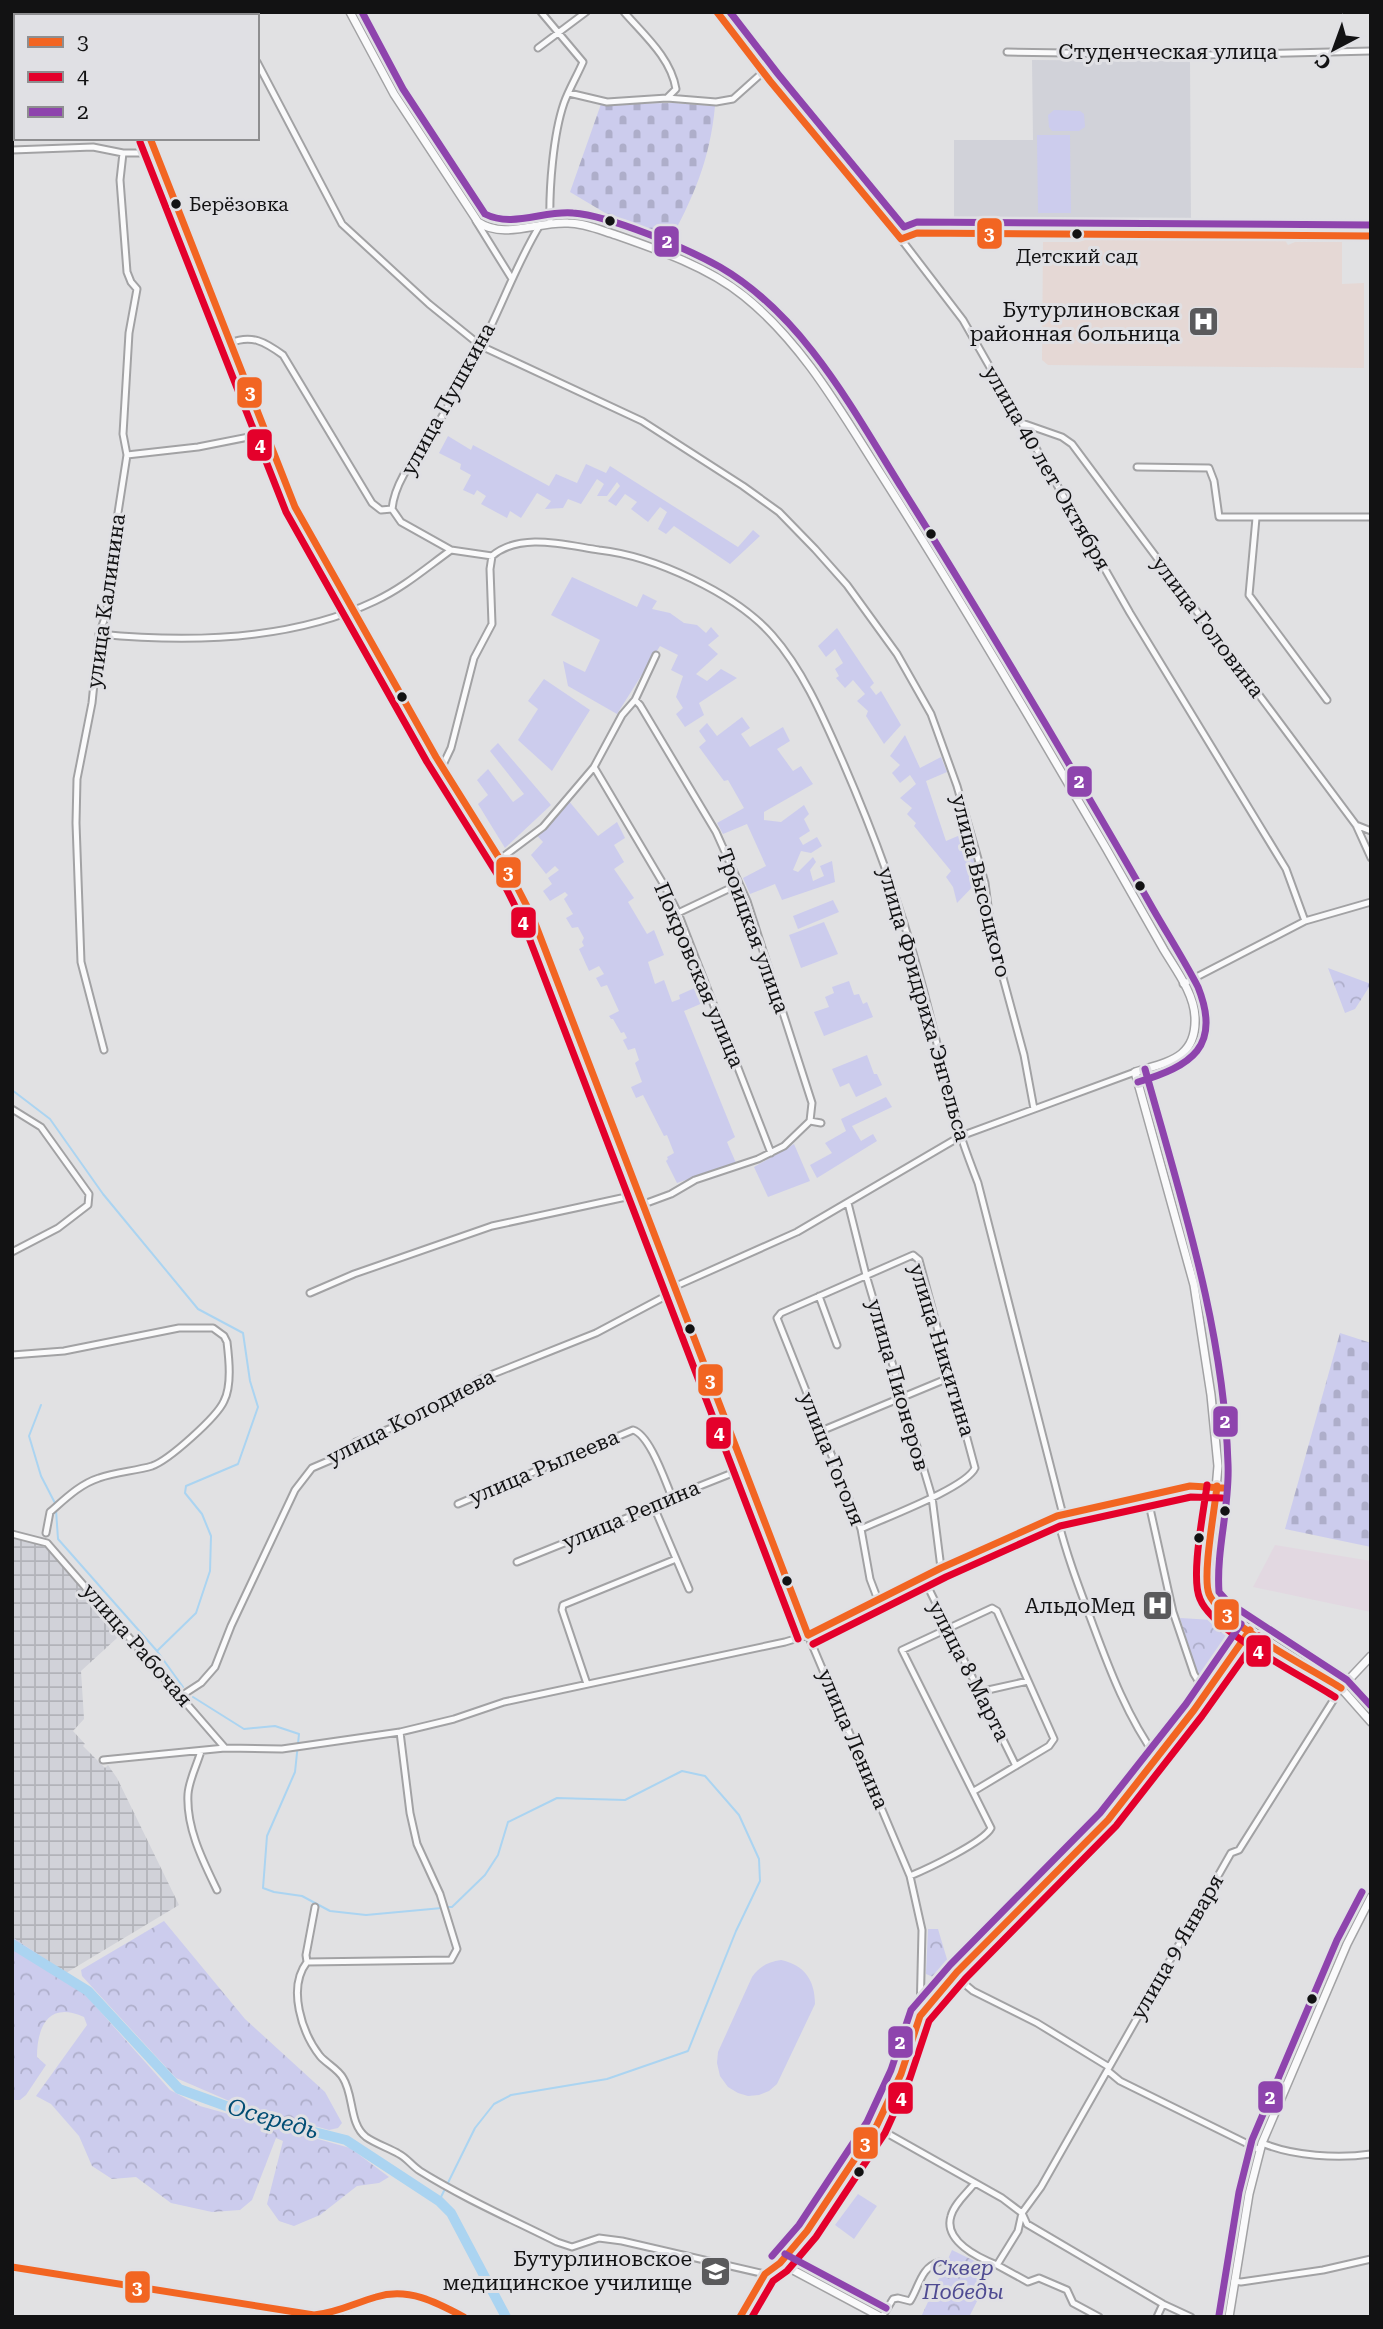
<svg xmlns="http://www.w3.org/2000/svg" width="1383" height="2329" font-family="'Roboto Serif',serif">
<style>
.commercial{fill:#e2d8e1}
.industrial{fill:url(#industrial-grid)}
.built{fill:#d1d2d9}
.medical{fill:#e5d8d5}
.forest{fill:url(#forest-crowns)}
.cemetery{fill:url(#cemetery-stones)}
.garden{fill:#cccced}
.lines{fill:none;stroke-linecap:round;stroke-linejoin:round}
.stream{stroke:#abd4f1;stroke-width:2}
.river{stroke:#abd4f1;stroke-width:10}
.minor-casing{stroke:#a2a2a4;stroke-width:9}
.major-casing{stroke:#a2a2a4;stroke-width:10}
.minor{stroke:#fafafb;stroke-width:5}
.major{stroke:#fafafb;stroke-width:7}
.bus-1-casing{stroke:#e0e0e4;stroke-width:12}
.bus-2-casing{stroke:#e0e0e4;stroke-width:12}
.bus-3-casing{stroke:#e0e0e4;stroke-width:12}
.bus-1{stroke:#f26522;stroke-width:7}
.bus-2{stroke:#e4002b;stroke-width:7}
.bus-3{stroke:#8e44ad;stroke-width:7}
.bus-dot{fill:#121213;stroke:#e0e0e4;stroke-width:2.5}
.labels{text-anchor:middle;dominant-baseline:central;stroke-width:6;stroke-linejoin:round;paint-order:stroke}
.bus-label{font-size:19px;fill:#121213;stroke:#e0e0e4;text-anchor:start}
.street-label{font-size:21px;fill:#121213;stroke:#e0e0e4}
.poi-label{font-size:21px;fill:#121213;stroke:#e0e0e4;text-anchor:end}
.park-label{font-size:21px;font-style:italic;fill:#4f4b92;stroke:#e0e0e4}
.water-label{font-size:23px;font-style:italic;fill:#014d74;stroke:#e0e0e4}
.line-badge{stroke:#e0e0e4;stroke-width:2.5}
.badge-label{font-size:19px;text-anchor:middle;font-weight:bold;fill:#fff}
</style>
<defs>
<pattern id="industrial-grid" width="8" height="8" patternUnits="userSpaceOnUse" patternTransform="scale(1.75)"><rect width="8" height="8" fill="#d1d2d9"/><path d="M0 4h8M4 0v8" fill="none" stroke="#b2b3b9"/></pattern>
<pattern id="forest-crowns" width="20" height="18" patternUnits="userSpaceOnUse" patternTransform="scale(1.75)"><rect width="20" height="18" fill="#cccced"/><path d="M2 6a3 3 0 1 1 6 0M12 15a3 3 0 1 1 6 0" fill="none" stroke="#aeaeca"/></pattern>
<pattern id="cemetery-stones" width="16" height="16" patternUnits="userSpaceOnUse" patternTransform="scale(1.75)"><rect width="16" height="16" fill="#cccced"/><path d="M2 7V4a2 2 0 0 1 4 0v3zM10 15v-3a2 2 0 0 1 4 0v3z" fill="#aeaeca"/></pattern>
</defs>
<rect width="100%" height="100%" fill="#e1e1e3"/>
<!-- commercial -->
<path class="commercial" d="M1275,1545l96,16v51l-118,-25z"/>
<!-- industrial -->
<path class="industrial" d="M13,1537l22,5 11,6 70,80 1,10 -36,33 3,48 -11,12 12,13 -2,2 22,22 3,-3 9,13 62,127 -113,68 -54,-36z"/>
<!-- built -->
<path class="built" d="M1032,60l158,1 1,159h-237v-80h79z"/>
<!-- medical -->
<path class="medical" d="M1094,237l191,3 3,5 7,-3h47v42l22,-1v85l-316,-3 -6,-5 1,-118h36z"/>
<!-- forest -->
<path class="forest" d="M1328,968l43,16 -16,25 -10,4z
M1180,1618l50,3 5,9 -29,52 -7,-3z
M164,1921l81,98 80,73 17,31 -4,5 -9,2 -95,-27 -58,-25 -94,-102 -1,-6z
M928,1929h10l11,37 -11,13 -12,-5z
M12,1937l54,36 104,117 30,16 150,42 39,29 -10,6 -22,3 -37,29 -26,11 -15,-5 -12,-17 16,-63 -7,-3 -24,62 -12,10 -28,2 -41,-9 -35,-26 -24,2 -20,-13 -13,-30 -28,-32 -15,-8 51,-71 -3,-8c-35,-16 -47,9 -47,40l9,8 -20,30 -6,5h-8z
M952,2250l41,20 -24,47h-48z"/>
<!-- cemetery -->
<path class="cemetery" d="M674,103l41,3c-5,54 -22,93 -48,140l-25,-11 -72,-43 31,-88z
M1340,1333l31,10v204l-86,-18z"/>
<!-- garden -->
<path class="garden" d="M1054,110l26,1 4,3 1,13 -6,4h-27l-3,-4 -1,-12z
M1037,135h33l1,78h-33z
M448,436l23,14 2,-5 76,41 7,-12 21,9 9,-19 20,9 4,-7 128,81 15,-17 7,6 -30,28 -56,-38 -8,8 -8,-5 9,-17 -7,-5 -12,15 -17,-13 6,-7 -12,-8 -9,12 -8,-5 12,-15 -3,-4 -10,14h-10l7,-12 -7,-5 -16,25 -13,-5 -5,9 -18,1 6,-8 -14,-8 -16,25 -11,-7 -3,7 -26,-14 5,-8 -9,-6 -3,5 -11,-5 8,-15 -11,-6 1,-5 -22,-11z
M572,577l65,30 6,-13 14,7 -5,8 18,4 14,10 13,2 9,8 5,-6 8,9 -11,9 10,9 -22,20 11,7 14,-12 16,9 -38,25 5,12 -19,12 -9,-13 7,-6 -7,-11 7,-21 -12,-6 7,-15 -18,-9 -43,68 -49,-28 -5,-25 22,11 15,-32 -49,-25z
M837,628l37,55 -4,4 6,8 5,-4 20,34 -17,19 -18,-28 2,-5 -11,-10 8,-7 -12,-14 -8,8 -9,-10 3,-2 -4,-7 8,-6 -8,-14 -9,8 -8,-11z
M544,679l46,31 -38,61 -34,-31 20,-31 -10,-8z
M742,717l8,11 -9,6 9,13 33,-20 7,14 -13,8 16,22 8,-5 12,18 -49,28v8l17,2 23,-17 5,9 -5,5 6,12 -11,7 4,7 14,-8 5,9 -11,7 -10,-2 -8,19 5,2 15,-15 3,5 -6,8 3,11 11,-5 -4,-10 12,-5 3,21 -53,18 -7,-16 -25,10 -7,-16 23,-12 -19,-42 -24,10 -6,-11 27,-15 -16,-28 -4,1 -25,-34 7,-6 -7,-10 8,-8 10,13z
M905,735l15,33 21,-11 6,15 -21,9 20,60 19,-8 15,46 -23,24 -4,-16 -7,-10 5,-6 -37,-45 2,-3 -9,-9 5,-6 -12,-10 16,-14 -6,-9 -10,8 -8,-10 8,-8 -10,-9z
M498,743l53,62 -46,43 -27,-44 10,-9 -11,-15 11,-11 25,33 11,-8 -34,-43z
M568,800l30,36 19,-14 8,16 -11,7 10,17 -10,7 20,29 -6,4 19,32 7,-4 10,25 -16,7 7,22 9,-4 8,22 8,-3 -1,-4 20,-9 6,16 -21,9 51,126 -8,5 9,21 -59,20 -11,-22 2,-2 -1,-2 7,-4 -7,-18 -3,1 -21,-41 -7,3 -5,-11 11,-5 -7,-19 4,-3 -4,-12 -7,2 -5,-10 4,-2 -3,-6 -3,1 -8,-14h-2l-2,-3 10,-5 -12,-26 -6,2 -5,-9 8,-4 -5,-8 -10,5 -10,-22 5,-3 -2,-4 2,-4 -6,-11 -6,1 -6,-10 7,-4 -9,-15 4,-4 -3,-3 -15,9 -7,-10 9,-7 -4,-6 11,-8 -4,-4 -9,8 -15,-19 12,-13 -10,-11z
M833,900l6,12 -41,17 -5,-13z
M824,922l14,32 -37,14 -12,-33z
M849,981l5,14 5,-1 4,10 4,-2 6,15 -49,19 -10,-24 15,-5 -4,-10 9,-4 -2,-6z
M867,1055l7,19h3l5,11 -26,12 -7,-14 -9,4 -8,-18z
M886,1097l6,10 -40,19 9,15 12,-7 4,7 -60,37 -7,-13 22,-12 -7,-10 21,-12 -5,-12z
M794,1144l16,37 -42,16 -14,-30z
M781,1960c24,5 34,21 34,44l-38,80 -8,7 -10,4 -11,1 -10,-3 -10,-6 -8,-11 -3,-13 1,-11 34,-75c8,-11 16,-15 29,-17z
M858,2194l19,12 -23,33 -19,-14z"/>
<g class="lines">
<!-- stream -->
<path class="stream" d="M12,1090l38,29 53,75 95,115 45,24 7,48 8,26 -20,57 -52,22 -1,7 17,21 9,22 -1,35 -14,42 -39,38
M41,1405l-12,31 12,40 15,29
M56,1510l2,29 99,112 26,36
M193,1697l51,32 31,-3 24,8 -4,38 -28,64 -4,52 11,4 28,4 28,15 36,4 76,-7
M439,2201l36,-73 19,-24 17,-9 96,-16 81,-28 48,-120 24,-50 -1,-22 -20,-44 -34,-39 -23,-5 -57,29 -68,-2 -49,24 -10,33 -13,20 -33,32h-5"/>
<!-- river -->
<path class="river" d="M12,1944l76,47 91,98 80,29 87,22 93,61 12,12 55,104"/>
<defs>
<path id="minor" d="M101,12l2,4
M231,12l2,4
M541,12l42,50c-6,14 -14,27 -19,41 -11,32 -15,86 -14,120
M624,12c20,23 47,46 52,77l-9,9
M717,12l53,69 131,158 62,81 167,293 156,256 19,52
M538,48l48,-36
M1007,52l200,3 164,-4
M257,62l85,162 87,80 52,42 161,75 101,65 36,26 36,37 32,36 50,69 34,60 26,72 28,97 7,54 32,118 10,54
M569,93l38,9 60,-4 49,4 17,-3 30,-27
M150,138l145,369 141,250 80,128 17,33 275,717 102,241 12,54 -2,86
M12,150l81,-3 30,6h32
M476,221l36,58
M901,239l16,-6h50l404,3
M230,343c22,-9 35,-1 53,12l89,148 9,7 11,-1
M1022,423l40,14 10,7 284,381 15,33
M127,455l71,-8 66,-13
M1137,467l72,1 5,13 5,36h152
M1256,518l-7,77 78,105
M451,550l-50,-28 -9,-13c3,-31 29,-59 45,-84 15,-25 28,-50 42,-75 22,-41 37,-86 61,-125
M99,634c90,9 192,7 276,-33 28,-13 51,-33 76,-51l41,6c28,-24 73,-11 107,-6 55,6 136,43 173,85 31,35 51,82 70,125 30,69 57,141 77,214 15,53 26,107 41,159 5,17 12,34 18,50l85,332
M635,700l21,-45
M442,767l9,-19 23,-90 18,-34 -2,-55 2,-13
M594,767l70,118 14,28 93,240
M1356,825l15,6
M500,859l43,-32 51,-60 28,-52 13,-15 5,5 76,127 31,69 65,202 -2,18 -26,25 -26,13 -63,21 -24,14 -27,10
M678,913l61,-29
M1183,984l122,-63 66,-19
M104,1050l-23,-88 -5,-139 1,-44 15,-76 7,-69 7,-19 9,-83 12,-77 -4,-21 6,-101 8,-44 -6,-7 -4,-10 -7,-92 3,-27
M12,1109l29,18 48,67 -1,11 -30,23 -46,24
M810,1121l11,2
M848,1203l18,72 66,222 9,71
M676,1286l121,-54 164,-96 174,-64
M310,1293l44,-19 138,-48 148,-32
M819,1296l18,49
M12,1355l52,-4 115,-23h34l11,8 3,6c2,17 5,43 -3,59 -7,16 -55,59 -72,65 -17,5 -36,6 -53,12 -19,6 -34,21 -49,34l-4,21
M821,1431l130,-54
M1147,1495l26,117 21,62 12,20
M458,1504l175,-74c17,5 32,51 39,67
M654,1507l35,82
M1057,1516c9,38 23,74 36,109 17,46 35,93 64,133
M861,1529c23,-11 105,-41 114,-61l-56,-208 -6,-5 -132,58 -4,5 84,211 9,50 8,21
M12,1534l35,9 178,205 57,1 118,-17 54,-13 50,-17 281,-60 23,-7 133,-67 116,-52 133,-30h27
M517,1562l137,-55 18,-10 73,-29
M923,1577l93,189
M587,1684l-25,-74 1,-5 113,-46
M979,1692l49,-11
M181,1696l20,-13 14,-16 16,-41 64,-136 17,-22 28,-12 16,-14 38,-15 89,-49 113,-45 81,-43
M400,1732l10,81 7,31 23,50 17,55 -6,11 -144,2c-20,26 -5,71 13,94 7,8 18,13 23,22 11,17 6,46 23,59 10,7 23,11 33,17 8,4 13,12 21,17 43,27 91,48 137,71l15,5 27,-9 23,3 143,33
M201,1751c-4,14 -12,29 -13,43 -2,34 15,67 29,96
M103,1760l122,-12
M910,1876c17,-7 74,-34 81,-48l-89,-178 90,-42 5,3 57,128 -5,7 -75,45
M307,1962l-1,-7 9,-48
M954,1975l19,16 64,32 72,44
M1108,2071l12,10 140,69
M876,2127l126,71 20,15 5,11 136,80 28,13
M1262,2143c31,13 76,16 109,11
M974,2184c-7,9 -20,20 -23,32 -8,25 28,42 46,49l21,-34 4,-18 19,-26 190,-334 8,-3 102,-162
M997,2265l31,17 11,-4 28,12 6,13 26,14
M12,2267l302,48c26,-1 39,-10 62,-18 32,-11 61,5 88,20
M1234,2281l7,1 82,-12 48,-11
M882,2317l11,-18 5,-1 12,3c9,-14 11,-34 29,-39
M1157,2317l6,-13"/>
<path id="major" d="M350,12l44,82 84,128c26,18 60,-1 90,1 16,0 32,7 48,12 43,15 92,32 128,61 61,49 100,121 142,186 76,120 148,243 220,366 19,34 39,68 58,102 12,20 30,43 31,67 2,42 -28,45 -60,55l59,213 17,110 7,71 -10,116 1,14 13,15 119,77 30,34
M1341,1688l30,-32
M780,2263l101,54
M740,2317l25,-43 15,-11 27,-32 69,-104 25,-53 19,-58 37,-44 151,-152 86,-110 56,-80
M1229,2317l20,-123 13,-51 85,-199 24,-47"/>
</defs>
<!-- minor casing -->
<use href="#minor" class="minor-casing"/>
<!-- major casing -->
<use href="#major" class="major-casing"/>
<!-- minor -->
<use href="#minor" class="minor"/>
<!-- major -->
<use href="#major" class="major"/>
<defs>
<path id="bus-1" d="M717,12l53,69 131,158 16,-6 454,3
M150,138l145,369 141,250 80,128 17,33 275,717
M1217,1486c-2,22 -15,90 -8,108 11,28 104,76 132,94
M808,1635l133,-67 116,-52 133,-30 33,2
M12,2267l302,48c23,-2 41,-12 62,-18 32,-10 60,5 88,20
M740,2317l25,-43 15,-11 27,-32 69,-104 25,-53 19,-58 37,-44 151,-152 86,-110 56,-80"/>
<path id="bus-2" d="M140,142l146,370 141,250 80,128 16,32 275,717
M1207,1485c-3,25 -17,92 -7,114 13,33 103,77 135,98
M813,1644l133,-67 114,-51 131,-29 31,1
M752,2317l21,-36 14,-10 29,-34 69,-104 25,-55 19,-57 36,-42 151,-153 86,-110 57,-80"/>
<path id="bus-3" d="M362,12l41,77 82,125c27,14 60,-4 88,-1 38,3 113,35 147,54 84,49 133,143 183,223 49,78 96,156 143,235 36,61 72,122 107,184 15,26 31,51 45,78 24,60 -7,79 -60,95
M730,12l48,62 126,153 13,-5 454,3
M1145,1069c36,130 79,260 83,395 2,43 -12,85 -9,128l10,11 118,77 24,26
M785,2254l101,54
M772,2256l27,-31 68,-103 24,-52 20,-60 39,-45 150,-152 86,-109 55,-80
M1219,2315l20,-123 13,-52 85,-200 25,-48"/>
</defs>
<!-- bus-1 casing -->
<use href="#bus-1" class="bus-1-casing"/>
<!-- bus-2 casing -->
<use href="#bus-2" class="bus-2-casing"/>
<!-- bus-3 casing -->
<use href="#bus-3" class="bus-3-casing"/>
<!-- bus-1 -->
<use href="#bus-1" class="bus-1"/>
<!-- bus-2 -->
<use href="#bus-2" class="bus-2"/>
<!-- bus-3 -->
<use href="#bus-3" class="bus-3"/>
</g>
<!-- icons -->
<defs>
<symbol id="hospital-square" viewBox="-11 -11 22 22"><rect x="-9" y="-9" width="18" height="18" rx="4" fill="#5a5a5c" stroke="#e0e0e4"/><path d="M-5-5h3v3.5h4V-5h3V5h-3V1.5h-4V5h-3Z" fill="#fff"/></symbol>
<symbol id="university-square" viewBox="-11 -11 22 22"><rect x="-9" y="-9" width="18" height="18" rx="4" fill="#5a5a5c" stroke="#e0e0e4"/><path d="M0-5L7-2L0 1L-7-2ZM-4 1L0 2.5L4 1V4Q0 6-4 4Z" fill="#fff"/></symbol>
</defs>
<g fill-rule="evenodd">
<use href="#hospital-square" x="1186" y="304" width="35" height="35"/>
<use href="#hospital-square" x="1140" y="1588" width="35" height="35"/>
<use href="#university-square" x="698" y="2254" width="35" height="35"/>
</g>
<!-- markers -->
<g class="bus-dot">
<circle cx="176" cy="204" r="6"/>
<circle cx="610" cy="221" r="6"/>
<circle cx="1077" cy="234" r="6"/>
<circle cx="931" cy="534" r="6"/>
<circle cx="402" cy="697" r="6"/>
<circle cx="1140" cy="886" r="6"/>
<circle cx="690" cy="1329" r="6"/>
<circle cx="1225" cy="1511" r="6"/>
<circle cx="1199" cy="1538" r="6"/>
<circle cx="787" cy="1581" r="6"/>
<circle cx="1312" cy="1999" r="6"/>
<circle cx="859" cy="2172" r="6"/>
</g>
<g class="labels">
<!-- bus labels -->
<g class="bus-label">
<text x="189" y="204">Берёзовка</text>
<text x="1077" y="256" text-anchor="middle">Детский сад</text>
</g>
<!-- street labels -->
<g class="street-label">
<text x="1168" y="52">Студенческая улица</text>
<text transform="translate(448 399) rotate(-61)">улица Пушкина</text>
<text transform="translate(1047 468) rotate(60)">улица 40 лет Октября</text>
<text transform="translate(106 601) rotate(-82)">улица Калинина</text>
<text transform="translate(1208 627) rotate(53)">улица Головина</text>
<text transform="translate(981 886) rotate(76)">улица Высоцкого</text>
<text transform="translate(753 931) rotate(70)">Троицкая улица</text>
<text transform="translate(699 975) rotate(67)">Покровская улица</text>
<text transform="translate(924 1004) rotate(74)">улица Фридриха Энгельса</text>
<text transform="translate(942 1350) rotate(73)">улица Никитина</text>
<text transform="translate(898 1385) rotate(74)">улица Пионеров</text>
<text transform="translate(411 1417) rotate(-27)">улица Колодиева</text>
<text transform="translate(832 1459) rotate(68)">улица Гоголя</text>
<text transform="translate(544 1467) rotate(-23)">улица Рылеева</text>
<text transform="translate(631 1515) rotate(-23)">улица Репина</text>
<text transform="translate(137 1645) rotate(49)">улица Рабочая</text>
<text transform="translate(969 1671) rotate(63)">улица 8 Марта</text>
<text transform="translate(853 1739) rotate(67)">улица Ленина</text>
<text transform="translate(1177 1947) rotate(-60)">улица 9 Января</text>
</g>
<!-- poi labels -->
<g class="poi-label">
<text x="1180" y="310">Бутурлиновская<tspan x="1180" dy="24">районная больница</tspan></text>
<text x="1135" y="1606">АльдоМед</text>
<text x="692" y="2259">Бутурлиновское<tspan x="692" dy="24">медицинское училище</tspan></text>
</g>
<!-- park labels -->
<g class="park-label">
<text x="963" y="2268">Сквер<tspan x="963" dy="24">Победы</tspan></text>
</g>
<!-- water labels -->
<g class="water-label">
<text transform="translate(273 2119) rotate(16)">Осередь</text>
</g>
</g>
<g class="line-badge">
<rect x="976" y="217" width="27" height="33" rx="7" fill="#f26522"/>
<rect x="653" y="225" width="27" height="33" rx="7" fill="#8e44ad"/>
<rect x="236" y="376" width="27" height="33" rx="7" fill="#f26522"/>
<rect x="246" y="428" width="27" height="34" rx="7" fill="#e4002b"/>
<rect x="1066" y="765" width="27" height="33" rx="7" fill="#8e44ad"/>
<rect x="495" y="856" width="27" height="33" rx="7" fill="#f26522"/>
<rect x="510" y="906" width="27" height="33" rx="7" fill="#e4002b"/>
<rect x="697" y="1363" width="27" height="34" rx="7" fill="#f26522"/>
<rect x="1212" y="1405" width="27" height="33" rx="7" fill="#8e44ad"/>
<rect x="705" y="1416" width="27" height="34" rx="7" fill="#e4002b"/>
<rect x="1213" y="1598" width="27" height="33" rx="7" fill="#f26522"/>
<rect x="1245" y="1634" width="27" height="34" rx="7" fill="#e4002b"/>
<rect x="887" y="2025" width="27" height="34" rx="7" fill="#8e44ad"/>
<rect x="1257" y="2080" width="27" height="34" rx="7" fill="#8e44ad"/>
<rect x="887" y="2081" width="27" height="34" rx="7" fill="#e4002b"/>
<rect x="852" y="2126" width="27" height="34" rx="7" fill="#f26522"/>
<rect x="124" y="2270" width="27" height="34" rx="7" fill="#f26522"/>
</g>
<g class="badge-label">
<text x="989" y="240">3</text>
<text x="667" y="248">2</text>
<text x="250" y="399">3</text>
<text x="260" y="452">4</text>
<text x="1079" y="788">2</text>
<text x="508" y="879">3</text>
<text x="523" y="929">4</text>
<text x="710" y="1387">3</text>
<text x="1225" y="1428">2</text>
<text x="719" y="1440">4</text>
<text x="1227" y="1621">3</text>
<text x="1258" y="1658">4</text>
<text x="900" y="2049">2</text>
<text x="1270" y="2104">2</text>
<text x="901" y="2105">4</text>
<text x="865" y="2150">3</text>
<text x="137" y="2294">3</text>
</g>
<!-- border -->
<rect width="1383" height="2329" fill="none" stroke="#121213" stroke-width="28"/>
<!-- legend -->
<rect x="14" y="14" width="245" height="126" fill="#e0e0e4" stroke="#8e8e90" stroke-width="2"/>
<rect x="28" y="37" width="35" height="10" fill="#f26522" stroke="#8e8e90" stroke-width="2"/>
<text x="77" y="49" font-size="21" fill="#121213">3</text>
<rect x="28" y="72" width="35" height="10" fill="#e4002b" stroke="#8e8e90" stroke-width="2"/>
<text x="77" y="84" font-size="21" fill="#121213">4</text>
<rect x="28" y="107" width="35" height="10" fill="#8e44ad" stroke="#8e8e90" stroke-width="2"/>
<text x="77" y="119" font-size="21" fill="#121213">2</text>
<!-- north arrow -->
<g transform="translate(1334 49) rotate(221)" stroke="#e0e0e4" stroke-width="5" paint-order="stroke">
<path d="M0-5L12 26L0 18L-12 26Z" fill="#121213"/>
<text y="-10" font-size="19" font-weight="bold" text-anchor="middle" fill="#121213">С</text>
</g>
</svg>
